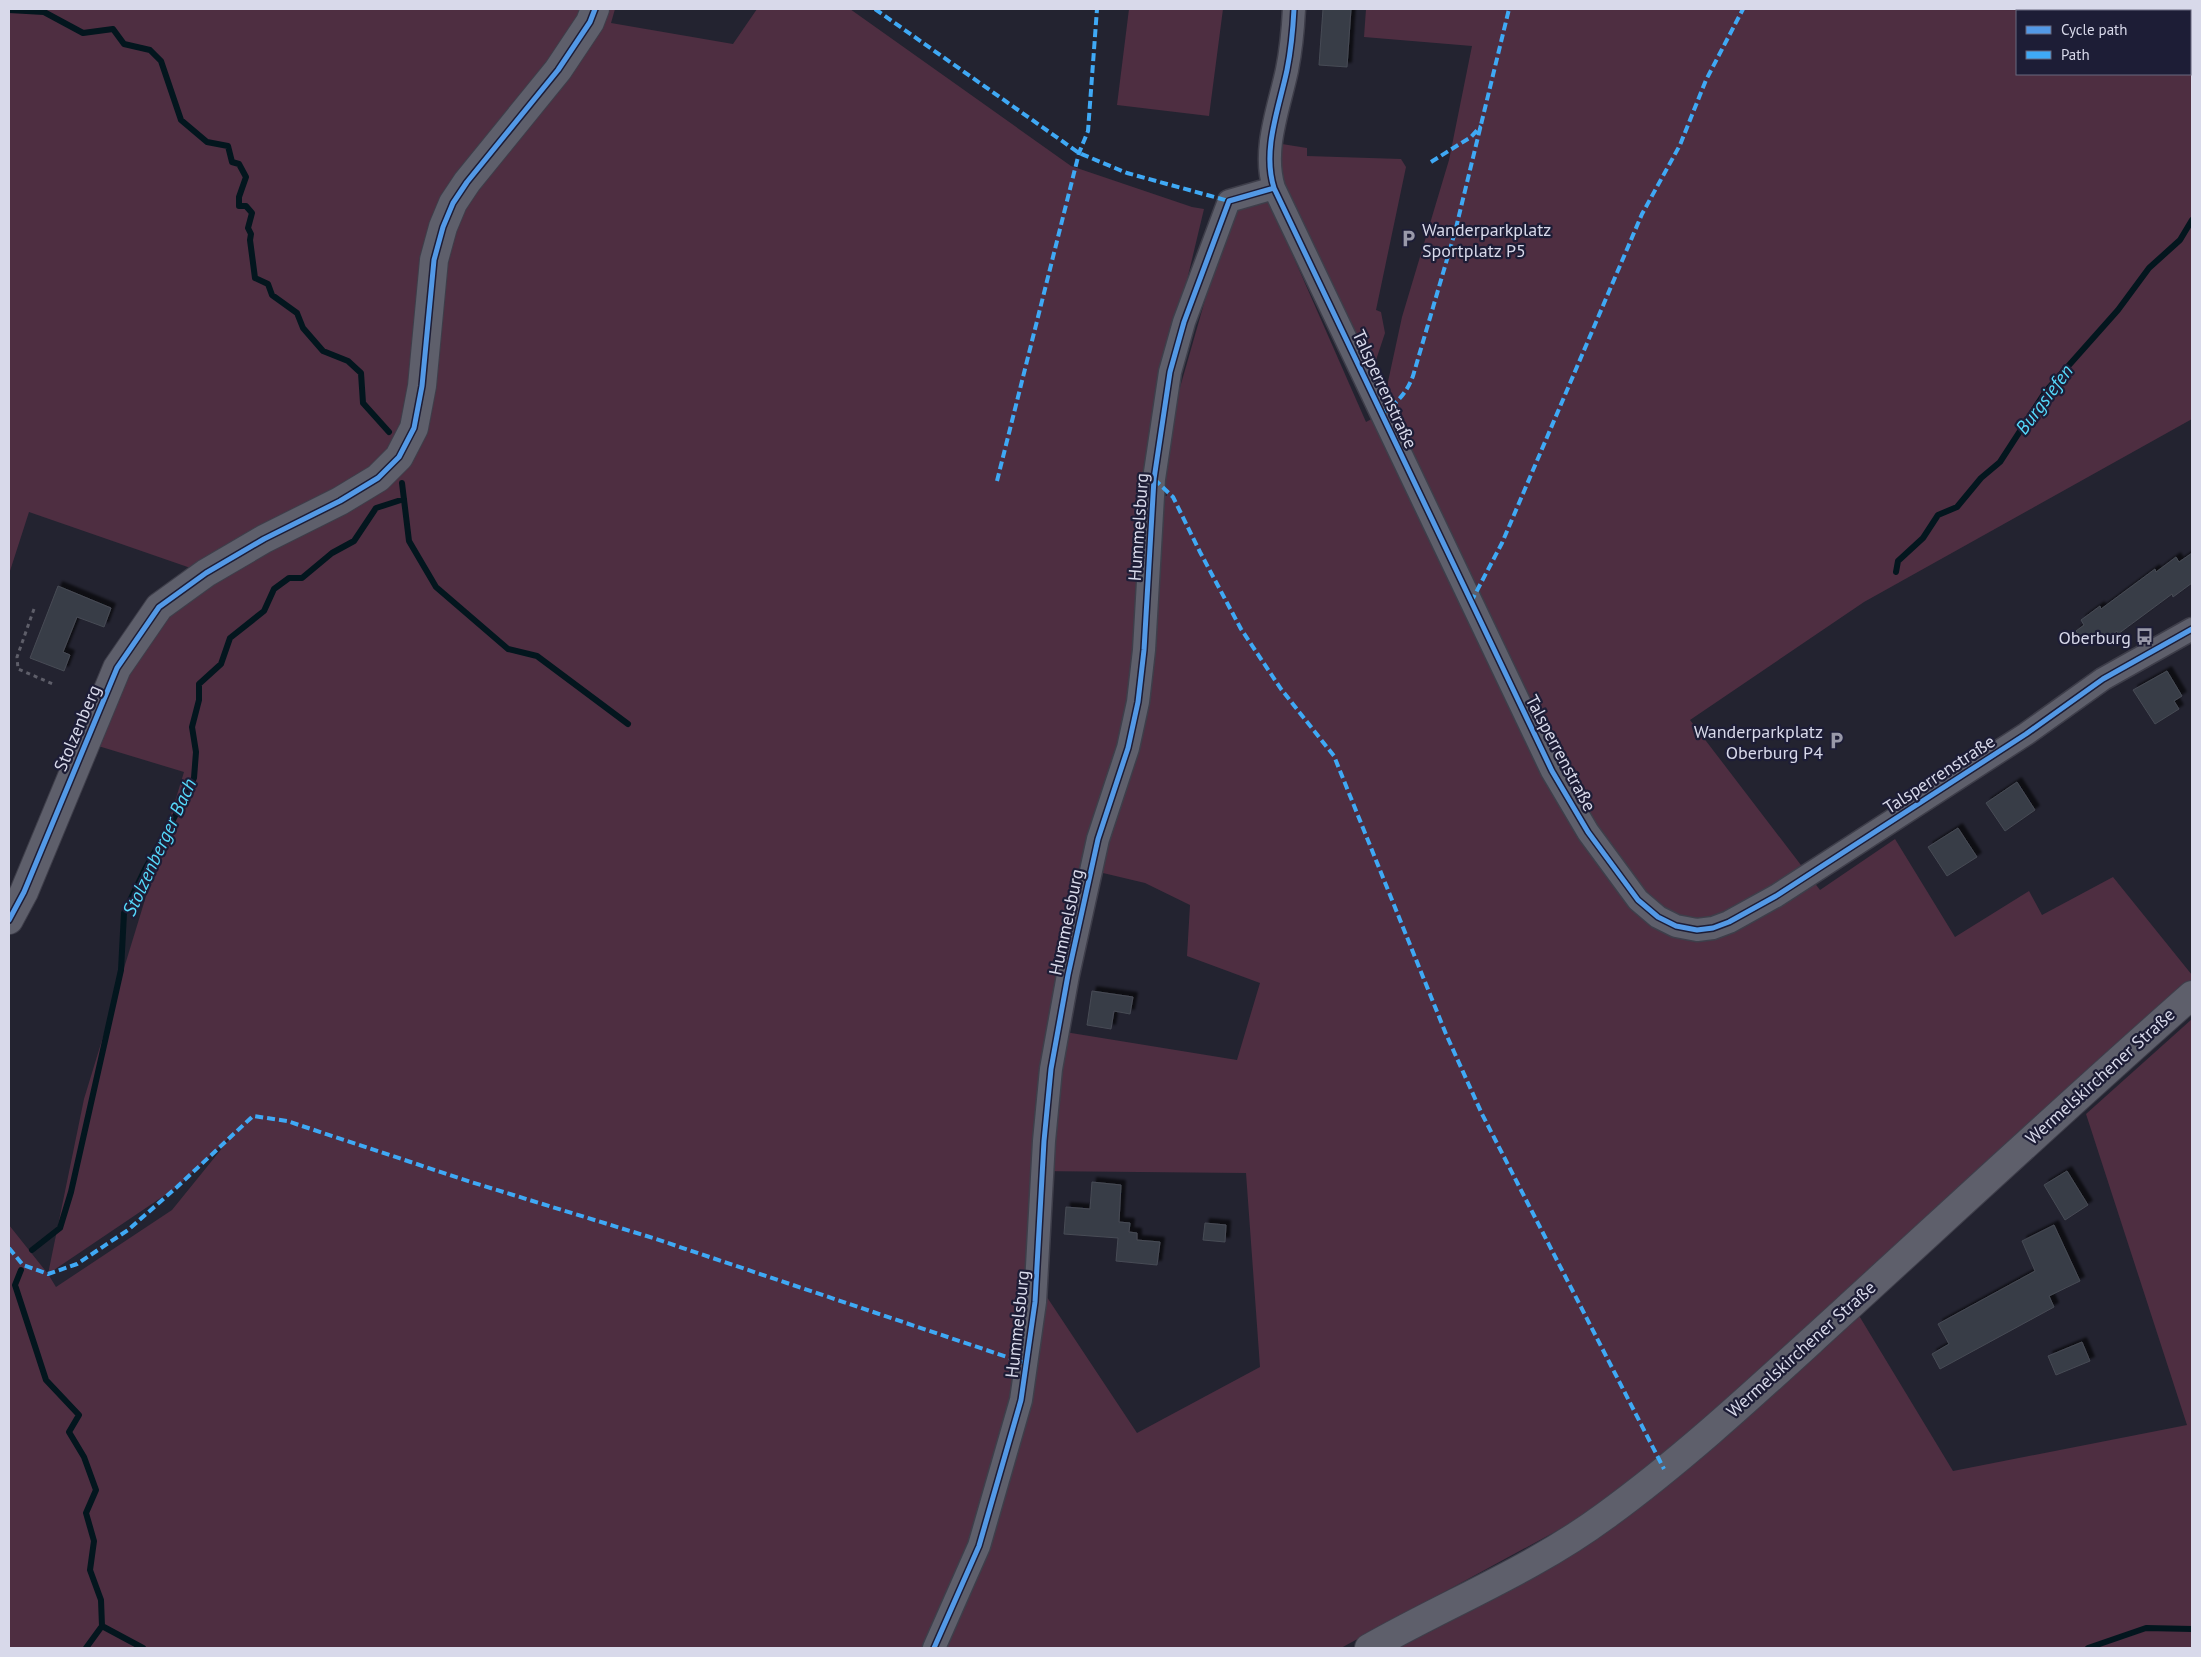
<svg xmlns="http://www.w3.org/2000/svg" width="2201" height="1657" font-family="'PT Sans',sans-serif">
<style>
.green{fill:#4e2e41;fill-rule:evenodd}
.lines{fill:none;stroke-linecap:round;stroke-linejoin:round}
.stream{stroke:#03161e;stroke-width:6}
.building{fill:#393d47;stroke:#474b55;filter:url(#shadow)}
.minor-casing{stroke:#3e3e4a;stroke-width:25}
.tertiary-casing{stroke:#3e3e4a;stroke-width:30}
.secondary-casing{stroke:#3e3e4a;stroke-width:30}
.path{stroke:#5e5e69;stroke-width:3;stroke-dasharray:4 4;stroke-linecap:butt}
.minor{stroke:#5e5f6b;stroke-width:22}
.tertiary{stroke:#5e5f6b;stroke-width:28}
.secondary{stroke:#5e5f6b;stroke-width:28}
.quiet{stroke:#3fa9f5;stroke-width:4;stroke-dasharray:8 4;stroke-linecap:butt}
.cycleway-casing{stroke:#1d1d36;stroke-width:8}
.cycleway{stroke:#5399e6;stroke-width:5}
.labels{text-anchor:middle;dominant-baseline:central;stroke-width:4.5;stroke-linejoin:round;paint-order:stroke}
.poi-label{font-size:18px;fill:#d8d9ea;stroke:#1d1d36;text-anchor:end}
.street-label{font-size:18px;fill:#d8d9ea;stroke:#1d1d36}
.water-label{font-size:19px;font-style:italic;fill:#55d9fb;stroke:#1d1d36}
</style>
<defs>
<filter id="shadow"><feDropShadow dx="4.5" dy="-4.5" stdDeviation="1" flood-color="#0009"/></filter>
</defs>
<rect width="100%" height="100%" fill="#232330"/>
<!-- green -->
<path class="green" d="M9,9h606l-4,14 122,21 24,-35h93l221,157 121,41 12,2 -44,184 -15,102 22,1 -4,-33 16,-72 36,-126 25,-63 28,-3 98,223 15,-8 21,-97 47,-157 23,-114 -108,-9 2,-28h826v410l-328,183 -174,118 130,170 75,-51 60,98 74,-46 13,24 71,-38 79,98v6l-532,481 -74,53 -245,133h-1332v-423l39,49 36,-175 100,-327 -99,-30 32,-74 88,-95 -176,-61 -20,62zM2017,11h173v63h-173zM1082,868l63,15 45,22 -3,51 73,27 -23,77 -172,-28zM236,1131l-64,79 -116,77 -8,-13 129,-87zM1033,1171l213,2 14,194 -123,66 -110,-166z
M1129,9h94l-14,107 -92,-11z
M1282,144l25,4v8l94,3 5,8 -30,143 5,2 4,21 -11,33 -6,-1 -84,-181 -4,-23z
M2192,1019v629h-802l154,-81 314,-253 95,157 234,-46 -101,-311z"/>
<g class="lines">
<!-- stream -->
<path class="stream" d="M9,10l35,2 39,21 30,-4 11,15 26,6 11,11 20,59 26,22 21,4 4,16 7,2 7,13 -7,20v9h7l6,7 -4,15 3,6 -1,6 5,38 13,6 4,11 25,18 6,15 20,23 25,10 13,12 2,30 26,29
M402,483l7,58 27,46 72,62 29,7 91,68
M1896,572l2,-11 25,-23 15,-23 19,-8 24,-29 19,-16 46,-71 72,-81 31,-42 31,-28 12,-20
M32,1250l28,-22 11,-36 50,-222 3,-57 21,-44 28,-49 21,-42 2,-26 -4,-25 7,-27v-16l22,-20 9,-26 34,-27 10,-22 15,-11h13l30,-25 22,-12 22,-33 28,-9
M21,1270l-6,15 31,95 33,35 -10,17 15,25 12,33 -10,23 8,28 -4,29 11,30 1,26 -16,22
M102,1626l41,22
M2088,1648l58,-20 46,1"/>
</g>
<!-- building -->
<path class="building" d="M1323,9h28l-4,58 -28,-2z
M2192,553v30l-19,14 -1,-3 -54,40 -1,-3 -19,14 -3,-5 -8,6 -11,-15 8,-6 -3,-5 19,-14 1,3 54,-40 1,3 20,-15 3,5z
M58,586l53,22 -7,19 -27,-10 -14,35 7,3 -6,16 -34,-13z
M2167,671l15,25 -8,5 5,8 -24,15 -22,-34z
M2017,782l18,28 -30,21 -19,-28z
M1958,828l19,29 -30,19 -19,-29z
M1092,991l41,6 -3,17 -16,-3 -3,18 -24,-4z
M2067,1171l21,34 -23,15 -21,-35z
M1092,1182l29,3 -2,37 11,1 -1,9 8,1v7l23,2 -3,23 -41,-4 2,-23 -54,-4 2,-27 24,2z
M1205,1223l21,2 -1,17 -22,-2z
M2054,1225l26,56 -31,15 5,11 -114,62 -8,-15 17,-10 -11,-20 97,-53 -13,-30z
M2082,1342l8,19 -34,14 -8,-19z"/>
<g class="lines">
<defs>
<path id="minor" d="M1294,9c-1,20 -3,41 -7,61 -8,38 -25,80 -13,118l278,583 36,61 50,68 20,17 18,9 21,4 16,-2 16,-6 47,-26 250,-162 77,-55 89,-50
M934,1648l45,-102 42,-146 14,-98 9,-161 7,-72 17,-94 30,-136 30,-91 10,-46 6,-52 10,-171 16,-107 14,-50 45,-121 45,-13"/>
<path id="tertiary" d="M9,920l15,-28 93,-224 42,-61 47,-34 58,-34 76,-38 38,-23 21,-21 15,-29 8,-42 12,-126 9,-33 10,-24 14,-21 91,-112 32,-48 5,-13"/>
<path id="secondary" d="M1369,1648c79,-45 163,-78 236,-132 84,-61 161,-134 238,-204 116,-106 231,-213 349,-317"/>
</defs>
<!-- minor casing -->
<use href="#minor" class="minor-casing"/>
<!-- tertiary casing -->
<use href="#tertiary" class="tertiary-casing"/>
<!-- secondary casing -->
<use href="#secondary" class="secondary-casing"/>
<!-- path -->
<path class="path" d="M34,609l-17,48 1,12 35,15"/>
<!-- minor -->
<use href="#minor" class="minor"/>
<!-- tertiary -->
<use href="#tertiary" class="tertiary"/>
<!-- secondary -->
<use href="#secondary" class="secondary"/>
<!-- quiet -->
<path class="quiet" d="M875,9l204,144 48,20 102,28
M1431,162l40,-25 10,-11
M1381,414c16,-11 25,-20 32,-38l42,-144 54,-223
M1154,479l19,18 27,55 41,77 40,60 53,67 112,278 36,80 182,355
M997,481l82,-328 9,-22 9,-122
M1471,602l31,-59 140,-329 38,-69 26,-65 37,-71
M9,1248l14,17 25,9 29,-10 51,-34 49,-43 76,-71 34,5 184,61 182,56 375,126"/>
<defs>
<path id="cycleway" d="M1294,9c-1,20 -3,41 -7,61 -8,38 -25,80 -13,118l278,583 36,61 50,68 20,17 18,9 21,4 16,-2 16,-6 47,-26 250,-162 77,-55 89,-50
M9,920l15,-28 93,-224 42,-61 47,-34 58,-34 76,-38 38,-23 21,-21 15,-29 8,-42 12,-126 9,-33 10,-24 14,-21 91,-112 32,-48 5,-13
M934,1648l45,-102 42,-146 14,-98 9,-161 7,-72 17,-94 30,-136 30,-91 10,-46 6,-52 10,-171 16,-107 14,-50 45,-121 45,-13"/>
</defs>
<!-- cycleway casing -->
<use href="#cycleway" class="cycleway-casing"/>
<!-- cycleway -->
<use href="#cycleway" class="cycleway"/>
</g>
<!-- icons -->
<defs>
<symbol id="parking-bare" viewBox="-9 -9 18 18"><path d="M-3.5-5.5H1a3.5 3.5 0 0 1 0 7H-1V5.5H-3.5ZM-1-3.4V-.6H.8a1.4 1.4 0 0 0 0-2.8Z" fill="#9999a9" stroke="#1d1d36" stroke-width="2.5" paint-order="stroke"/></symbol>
<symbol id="bus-bare" viewBox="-9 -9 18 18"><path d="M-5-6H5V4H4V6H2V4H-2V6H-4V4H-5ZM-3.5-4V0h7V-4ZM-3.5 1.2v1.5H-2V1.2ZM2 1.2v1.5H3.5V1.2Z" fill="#9999a9" stroke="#1d1d36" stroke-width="2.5" paint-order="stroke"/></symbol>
</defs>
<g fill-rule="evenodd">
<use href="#parking-bare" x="1396" y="226" width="25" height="25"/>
<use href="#bus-bare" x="2132" y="624" width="25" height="25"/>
<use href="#parking-bare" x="1824" y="728" width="25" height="25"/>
</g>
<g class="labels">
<!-- poi labels -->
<g class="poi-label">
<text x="1422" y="229" text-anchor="start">Wanderparkplatz<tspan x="1422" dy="21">Sportplatz P5</tspan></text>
<text x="2131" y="637">Oberburg</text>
<text x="1823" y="731">Wanderparkplatz<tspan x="1823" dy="21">Oberburg P4</tspan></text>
</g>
<!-- street labels -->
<g class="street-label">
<text transform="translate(1385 389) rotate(65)">Talsperrenstraße</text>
<text transform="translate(1138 527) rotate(-86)">Hummelsburg</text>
<text transform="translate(77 728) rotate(-67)">Stolzenberg</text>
<text transform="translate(1561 753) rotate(62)">Talsperrenstraße</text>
<text transform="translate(1939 774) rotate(-33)">Talsperrenstraße</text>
<text transform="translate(1066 922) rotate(-78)">Hummelsburg</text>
<text transform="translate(2100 1076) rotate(-42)">Wermelskirchener Straße</text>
<text transform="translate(1017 1324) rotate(-84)">Hummelsburg</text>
<text transform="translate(1801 1349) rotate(-42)">Wermelskirchener Straße</text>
</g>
<!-- water labels -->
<g class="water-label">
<text transform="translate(2044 399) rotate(-53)">Burgsiefen</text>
<text transform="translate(159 847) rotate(-65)">Stolzenberger Bach</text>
</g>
</g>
<!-- border -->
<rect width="2201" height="1657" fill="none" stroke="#d8d9ea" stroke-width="20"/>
<!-- legend -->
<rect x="2016" y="10" width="175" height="65" fill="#1d1d36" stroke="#68687e"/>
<rect x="2026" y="26" width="25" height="8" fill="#5399e6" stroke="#68687e"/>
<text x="2061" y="35" font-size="15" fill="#d8d9ea">Cycle path</text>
<rect x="2026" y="51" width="25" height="8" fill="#3fa9f5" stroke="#68687e"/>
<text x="2061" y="60" font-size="15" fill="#d8d9ea">Path</text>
</svg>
